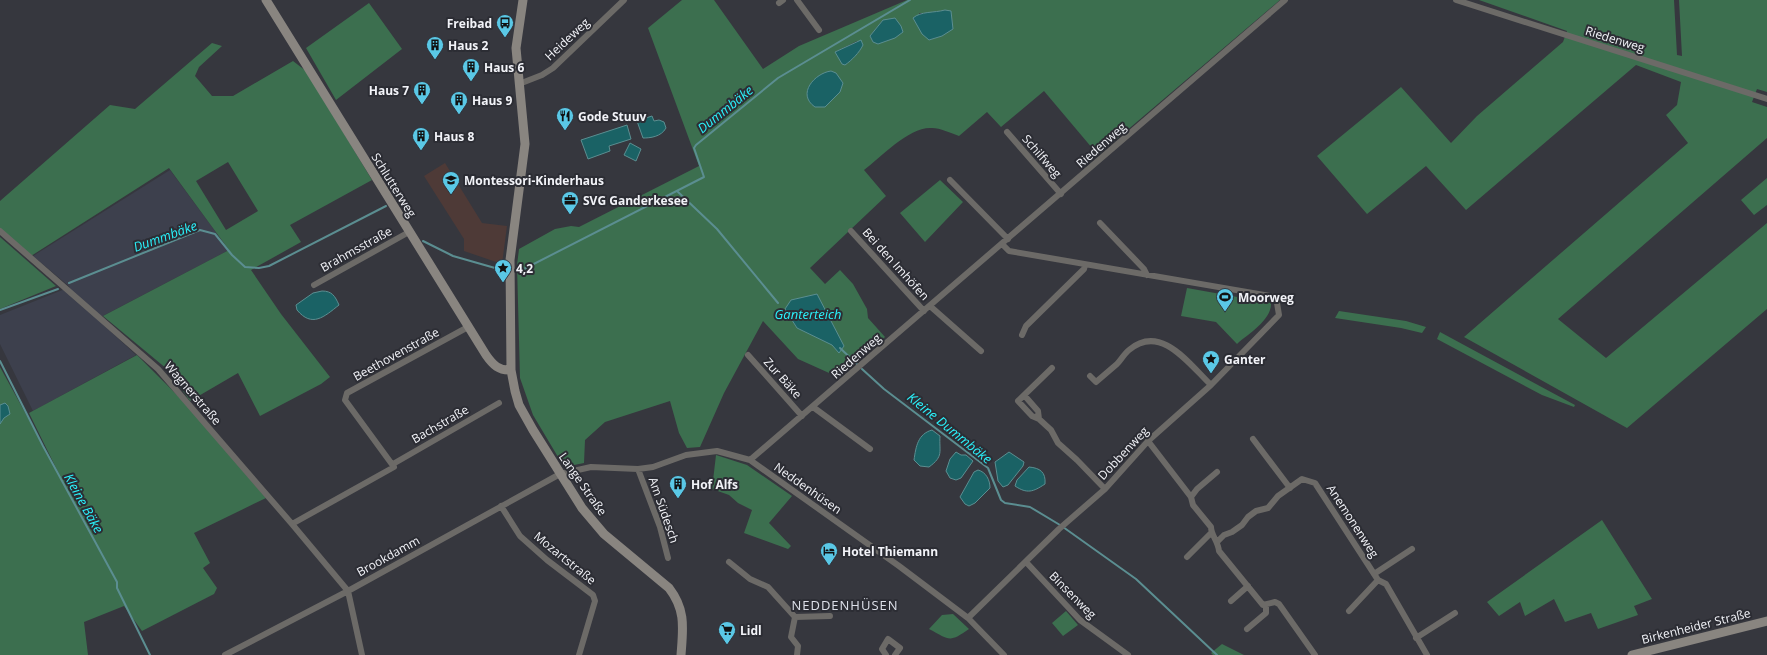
<svg xmlns="http://www.w3.org/2000/svg" width="1767" height="655" font-family="'Open Sans',sans-serif">
<style>
.built{fill:#3d404d}
.education{fill:#4e3a37}
.green{fill:#3c6f4f;fill-rule:evenodd}
.water{fill:#1a6265;stroke:#5b8e91}
.lines{fill:none;stroke-linecap:round;stroke-linejoin:round}
.stream{stroke:#5b8e91;stroke-width:2}
.street{stroke:#6c6a67;stroke-width:6}
.secondary{stroke:#898580;stroke-width:9}
.labels{text-anchor:middle;dominant-baseline:central;stroke-width:4;stroke-linejoin:round;paint-order:stroke}
.poi-label{font-size:12px;font-weight:bold;fill:#f2f3f8;stroke:#2c2d34;text-anchor:start}
.street-label{font-size:12px;fill:#f2f3f8;stroke:#2c2d34}
.water-label{font-size:13px;font-style:italic;fill:#2af2fb;stroke:#2c2d34}
.neighbourhood-label{font-size:13px;letter-spacing:1px;fill:#dde0e9;stroke:#2c2d34}
</style>
<rect width="100%" height="100%" fill="#36373e"/>
<!-- built -->
<path class="built" d="M170,170l59,80 -132,69 39,36 -103,56 -33,-67v-29l70,-28 -37,-31z"/>
<!-- education -->
<path class="education" d="M445,163l37,60 25,3 -5,38 -38,-13v-12l-40,-63z"/>
<!-- green -->
<path class="green" d="M682,0h32l49,69 36,-23 108,-46h373l-182,155 -54,-64 -43,36 -14,-15 -28,24c-8,-3 -19,-8 -27,-8 -22,-2 -51,29 -68,42l22,26 -76,72 15,16 15,-14 13,14 14,25 1,9 17,19 -47,40 -40,-18 -35,-38 -39,72 -24,54 -13,1 -8,-15 -9,-32 -65,21 -20,18 -1,23 -20,4 -31,-52 -13,-37 -3,-113 2,-16 36,-20 16,-3 8,1 120,-61 -51,-138zM945,10l-3,26 -13,4 -10,-27h15zM883,20h8l-18,22 -3,-6zM857,41l4,8 -7,6 -19,-3z
M1479,0h195l3,55 5,1 -3,-56h88v92l-10,-3 -5,13 15,5v31l-209,181 48,39 161,-135v86l-140,119 -163,-91 224,-194 -22,-28 11,-10 4,-23 -45,-17 -170,145 -40,-44 -59,48 -50,-58 84,-69 50,56 26,-27 86,-74 4,-11z
M369,3l33,46 -66,51 -30,-52z
M212,43l10,3 -23,21 -4,9 17,20h21l60,-35 13,10 66,109 -82,45 11,17 -50,28 30,44 49,63 -9,7 -61,32 -22,-43 -48,28 -23,-32 -64,-53 126,-66 -60,-82 -138,88 -31,-28v-27l110,-96 25,4zM228,162l30,49 -32,19 -30,-49z
M1767,178v27l-13,10 -13,-15z
M940,180l23,22 -38,40 -25,-29z
M0,237l56,49 -56,23z
M1187,288l84,15c1,17 -23,31 -34,41l-21,-22 -35,-6z
M1339,311l67,10 20,6 -4,6 -21,-5 -66,-10z
M1440,332l135,73 -1,2 -32,-12 -105,-56z
M137,355l48,48 81,95 -72,35 16,30 -7,5 14,20 -3,6 -72,37 -18,-25 -40,16 4,33h-88v-288l60,109 -31,-63z
M716,455l31,10 45,31 -23,27 22,23 -3,3 -44,-16 8,-23 -14,-7 -9,-8 -17,-6z
M1602,520l50,79 -18,7 4,9 -40,14 -7,-16 -26,9 -11,-23 -29,17 -5,-14 -21,14 -12,-14z
M1066,611l12,14 -15,11 -11,-13z
M953,614l16,15c-20,14 -19,11 -40,0l13,-14z
M1222,644l22,11h-31l-2,-2z"/>
<!-- water -->
<path class="water" d="M945,10l6,1 2,18 -11,7 -13,4 -7,-6 -9,-16c8,-7 21,-5 32,-8z
M895,18l6,8 2,6 -8,6 -17,6 -5,-2 -3,-6 13,-16z
M861,40l2,5c-4,8 -11,15 -18,20l-3,-1 -7,-12z
M831,71l5,2 7,10 -3,9 -15,15h-10c-19,-13 0,-34 16,-36z
M652,116l2,5 5,-1 5,2 2,6c-5,9 -16,10 -23,10l-6,-17z
M627,125l4,14 -22,7 1,5 -22,8 -7,-19z
M630,143l11,6 -5,12 -12,-6z
M322,291c10,0 13,5 17,14 -15,12 -27,23 -42,5l-1,-5 17,-12z
M817,294l27,52 -5,7 -7,-8 -35,-17 -12,-19 6,-9z
M5,403l3,3 2,8 -6,4 -4,6v-19z
M932,430l8,6c-1,16 4,20 -11,31l-9,-1 -6,-6c2,-14 4,-26 18,-30z
M956,452l5,3h5l7,6 -12,17 -5,2 -6,-2 -4,-7 4,-12z
M1009,452l15,10 -1,4 -15,19 -5,2 -5,-6 -3,-19z
M1029,467c11,1 17,5 16,17 -12,8 -18,10 -30,2l2,-6z
M978,470c8,2 12,10 12,18l-15,15 -6,3 -4,-2 -5,-7 14,-25z"/>
<g class="lines">
<!-- stream -->
<path class="stream" d="M677,191l40,38 61,74
M423,241l30,15 49,14
M520,271l184,-94 -10,-29 2,-3 82,-67 132,-78
M69,283l131,-53 15,4 17,21 13,12 14,1 10,-2 117,-60
M0,310l58,-21
M840,348l18,17
M0,361l43,85 74,136v6l33,67
M862,369l22,20 104,79 13,32 4,3 25,4 30,18
M1063,527l73,52 81,76"/>
<!-- street -->
<path class="street" d="M797,0l22,30
M1456,0l311,99
M779,3l4,-3
M519,84l23,-9 11,-7 71,-68
M1007,132l54,62
M950,180l58,59
M1100,223l44,46 3,6
M0,231l158,138 134,155 56,67 14,64
M851,231l73,80
M314,285l95,-53
M930,306l51,45
M1022,335l4,-9 58,-57 1,-4
M748,355l54,61
M1052,368l-34,33 14,15 7,3 12,11 7,13 19,17 28,29
M1090,376l6,6c7,-6 14,-12 21,-18 4,-4 7,-10 12,-14 32,-27 60,14 82,35
M1024,395l14,16 1,8
M813,407l57,42
M1253,439l37,49
M1148,441l43,56 2,8 18,22c0,8 7,14 8,24l44,54 12,-3 4,2 36,51
M750,460l535,-460
M393,464l106,-61
M638,469l22,58 8,31
M1191,497l6,-8 20,-17
M501,506l19,30 27,24 46,35 2,6 -16,54
M292,524l102,-57 -49,-67 2,-7 121,-66
M1218,541l6,-6 8,-3 10,-7 6,-8 8,-6 12,-3 10,-12 24,-17 13,4 63,97 8,4 41,71
M1187,557l24,-24
M729,562l21,17 18,8 27,30
M1026,562l54,58 48,35
M1374,574l38,-25
M1231,601l17,-15
M1349,611l29,-31
M968,618l91,-89 46,-40 43,-48 63,-56 68,-70 -3,-18 -267,-46 -7,-7
M1247,629l19,-16v-8
M1416,638l39,-25
M225,655l123,-64 212,-117 31,-7 47,2 15,-2 33,-12 31,-4 33,9 149,106 69,52 36,37
M797,655l1,-9 -7,-9 4,-20 35,-1
M886,655l-4,-6 6,-10 12,9 -5,7"/>
<!-- secondary -->
<path class="secondary" d="M266,0l220,355c7,10 13,16 25,15
M523,0l-7,48 9,96 -15,116 1,110 4,21 4,14 14,25 49,78 22,26 65,54c17,22 14,40 12,67
M1632,655l135,-34"/>
</g>
<!-- icons -->
<defs>
<symbol id="bus-pin" viewBox="-11 -11 22 30"><path d="M0 17L-7.5 6A9.5 9.5 0 1 1 7.5 6Z" fill="#5ac8e6" stroke="#2c2d34"/><path d="M-5-6H5V4H4V6H2V4H-2V6H-4V4H-5ZM-3.5-4V0h7V-4ZM-3.5 1.2v1.5H-2V1.2ZM2 1.2v1.5H3.5V1.2Z" fill="#111"/></symbol>
<symbol id="building-pin" viewBox="-11 -11 22 30"><path d="M0 17L-7.5 6A9.5 9.5 0 1 1 7.5 6Z" fill="#5ac8e6" stroke="#2c2d34"/><path d="M-4-6H4V6H1V3H-1V6H-4ZM-2.5-4.3h1.7v1.8h-1.7ZM.8-4.3h1.7v1.8H.8ZM-2.5-1h1.7V.8h-1.7ZM.8-1h1.7V.8H.8Z" fill="#111"/></symbol>
<symbol id="restaurant-pin" viewBox="-11 -11 22 30"><path d="M0 17L-7.5 6A9.5 9.5 0 1 1 7.5 6Z" fill="#5ac8e6" stroke="#2c2d34"/><path d="M-5-6h1v4h1v-4h1v4h1v-4h1v5L-1.5 .5V6h-2V.5L-5-1ZM5-6V6H3V1.5H1.5Q1.5-4 5-6Z" fill="#111"/></symbol>
<symbol id="school-pin" viewBox="-11 -11 22 30"><path d="M0 17L-7.5 6A9.5 9.5 0 1 1 7.5 6Z" fill="#5ac8e6" stroke="#2c2d34"/><path d="M0-5L7-2L0 1L-7-2ZM-4 1L0 2.5L4 1V4Q0 6-4 4Z" fill="#111"/></symbol>
<symbol id="office-pin" viewBox="-11 -11 22 30"><path d="M0 17L-7.5 6A9.5 9.5 0 1 1 7.5 6Z" fill="#5ac8e6" stroke="#2c2d34"/><path d="M-6-3h4V-5.5h4V-3h4V5H-6ZM-1-4.5V-3h2v-1.5ZM-6 0V1H6V0Z" fill="#111"/></symbol>
<symbol id="sight-pin" viewBox="-11 -11 22 30"><path d="M0 17L-7.5 6A9.5 9.5 0 1 1 7.5 6Z" fill="#5ac8e6" stroke="#2c2d34"/><path d="M0-6L1.8-2.2L6-1.7L2.9 1.2L3.7 5.4L0 3.3L-3.7 5.4L-2.9 1.2L-6-1.7L-1.8-2.2Z" fill="#111"/></symbol>
<symbol id="stadium-pin" viewBox="-11 -11 22 30"><path d="M0 17L-7.5 6A9.5 9.5 0 1 1 7.5 6Z" fill="#5ac8e6" stroke="#2c2d34"/><path d="M0-5a6.5 5 0 1 0 0 10a6.5 5 0 1 0 0-10ZM-3.5-1.8h7v3.6h-7Z" fill="#111"/></symbol>
<symbol id="hotel-pin" viewBox="-11 -11 22 30"><path d="M0 17L-7.5 6A9.5 9.5 0 1 1 7.5 6Z" fill="#5ac8e6" stroke="#2c2d34"/><path d="M-6-4.5h1.5V1H6V5H4.5V3h-9V5H-6ZM-4 0a1.8 1.8 0 1 1 3.6 0ZM.5 0V-2.5h3Q6-2.5 6 0Z" fill="#111"/></symbol>
<symbol id="supermarket-pin" viewBox="-11 -11 22 30"><path d="M0 17L-7.5 6A9.5 9.5 0 1 1 7.5 6Z" fill="#5ac8e6" stroke="#2c2d34"/><path d="M-6-5.5h2.5l.6 2H6L4.5 2H-2.5L-4.4-4H-6ZM-1.5 3.2a1.3 1.3 0 1 0 .1 0ZM3 3.2a1.3 1.3 0 1 0 .1 0Z" fill="#111"/></symbol>
</defs>
<g fill-rule="evenodd">
<use href="#bus-pin" x="495" y="13" width="20" height="27"/>
<use href="#building-pin" x="425" y="35" width="20" height="27"/>
<use href="#building-pin" x="461" y="57" width="20" height="27"/>
<use href="#building-pin" x="412" y="80" width="20" height="27"/>
<use href="#building-pin" x="449" y="90" width="20" height="27"/>
<use href="#restaurant-pin" x="555" y="106" width="20" height="27"/>
<use href="#building-pin" x="411" y="126" width="20" height="27"/>
<use href="#school-pin" x="441" y="170" width="20" height="27"/>
<use href="#office-pin" x="560" y="190" width="20" height="27"/>
<use href="#sight-pin" x="493" y="258" width="20" height="27"/>
<use href="#stadium-pin" x="1215" y="287" width="20" height="27"/>
<use href="#sight-pin" x="1201" y="349" width="20" height="27"/>
<use href="#building-pin" x="668" y="474" width="20" height="27"/>
<use href="#hotel-pin" x="819" y="541" width="20" height="27"/>
<use href="#supermarket-pin" x="717" y="620" width="20" height="27"/>
</g>
<g class="labels">
<!-- poi labels -->
<g class="poi-label">
<text x="492" y="23" text-anchor="end">Freibad</text>
<text x="448" y="45">Haus 2</text>
<text x="484" y="67">Haus 6</text>
<text x="409" y="90" text-anchor="end">Haus 7</text>
<text x="472" y="100">Haus 9</text>
<text x="578" y="116">Gode Stuuv</text>
<text x="434" y="136">Haus 8</text>
<text x="464" y="180">Montessori-Kinderhaus</text>
<text x="583" y="200">SVG Ganderkesee</text>
<text x="516" y="268">4,2</text>
<text x="1238" y="297">Moorweg</text>
<text x="1224" y="359">Ganter</text>
<text x="691" y="484">Hof Alfs</text>
<text x="842" y="551">Hotel Thiemann</text>
<text x="740" y="630">Lidl</text>
</g>
<!-- street labels -->
<g class="street-label">
<text transform="translate(567 39) rotate(-43)">Heideweg</text>
<text transform="translate(1615 39) rotate(17)">Riedenweg</text>
<text transform="translate(1101 145) rotate(-41)">Riedenweg</text>
<text transform="translate(1042 156) rotate(49)">Schilfweg</text>
<text transform="translate(394 185) rotate(58)">Schlutterweg</text>
<text transform="translate(356 249) rotate(-29)">Brahmsstraße</text>
<text transform="translate(896 264) rotate(48)">Bei den Imhöfen</text>
<text transform="translate(396 354) rotate(-29)">Beethovenstraße</text>
<text transform="translate(856 356) rotate(-41)">Riedenweg</text>
<text transform="translate(783 378) rotate(48)">Zur Bäke</text>
<text transform="translate(193 393) rotate(49)">Wagnerstraße</text>
<text transform="translate(440 424) rotate(-30)">Bachstraße</text>
<text transform="translate(1123 453) rotate(-47)">Dobbenweg</text>
<text transform="translate(583 484) rotate(55)">Lange Straße</text>
<text transform="translate(808 488) rotate(35)">Neddenhüsen</text>
<text transform="translate(664 510) rotate(71)">Am Südesch</text>
<text transform="translate(1353 521) rotate(57)">Anemonenweg</text>
<text transform="translate(388 556) rotate(-29)">Brookdamm</text>
<text transform="translate(565 558) rotate(39)">Mozartstraße</text>
<text transform="translate(1073 595) rotate(45)">Binsenweg</text>
<text transform="translate(1696 626) rotate(-14)">Birkenheider Straße</text>
</g>
<!-- water labels -->
<g class="water-label">
<text transform="translate(725 109) rotate(-39)">Dummbäke</text>
<text transform="translate(165 236) rotate(-20)">Dummbäke</text>
<text x="808" y="314">Ganterteich</text>
<text transform="translate(950 428) rotate(39)">Kleine Dummbäke</text>
<text transform="translate(84 503) rotate(61)">Kleine Bäke</text>
</g>
<!-- neighbourhood labels -->
<g class="neighbourhood-label">
<text x="845" y="605">NEDDENHÜSEN</text>
</g>
</g>
</svg>
